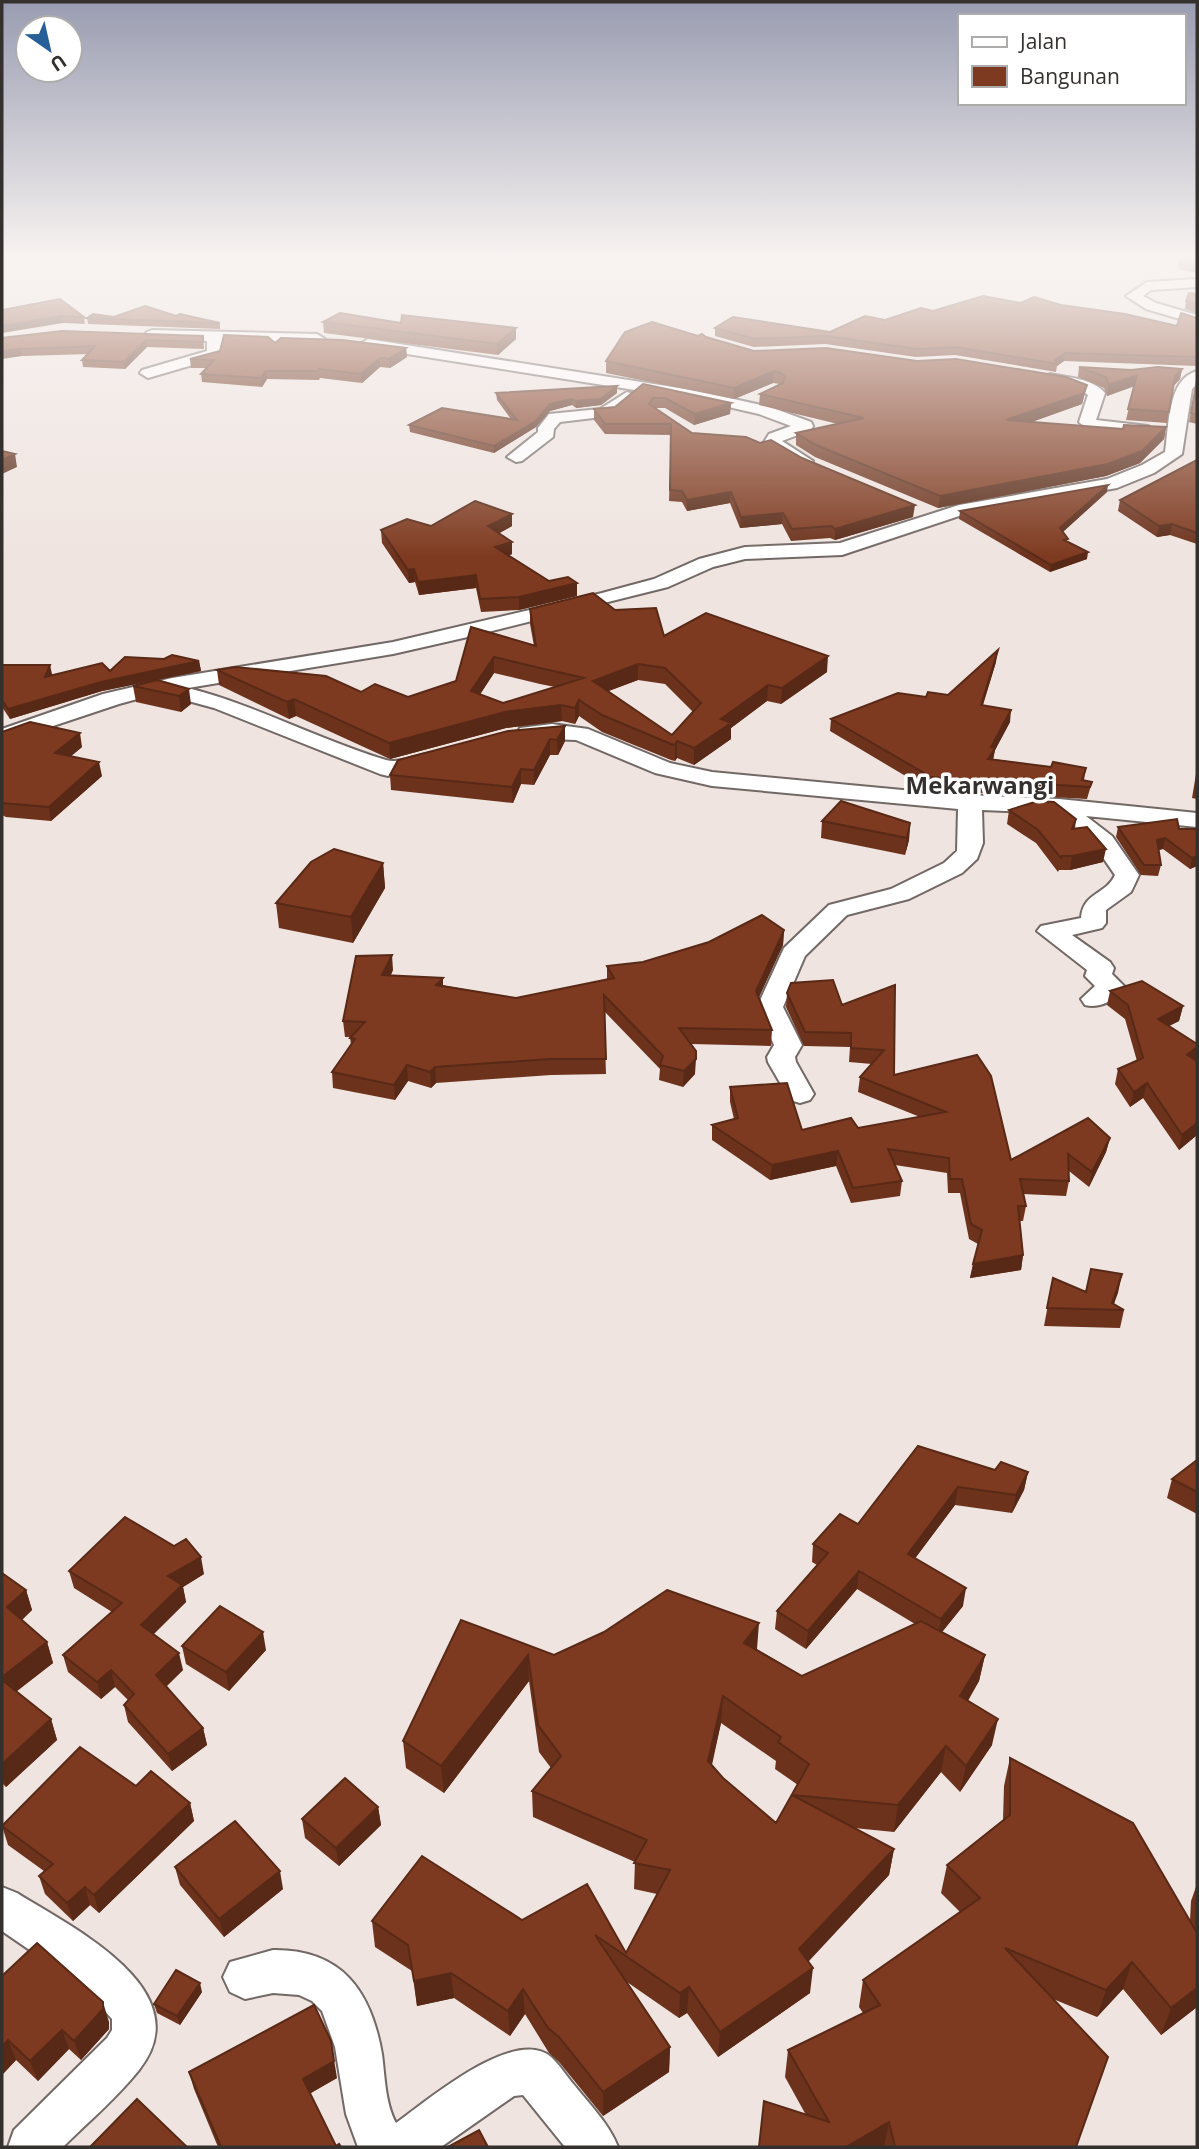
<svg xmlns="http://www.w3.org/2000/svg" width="1199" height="2149" font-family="'Open Sans',sans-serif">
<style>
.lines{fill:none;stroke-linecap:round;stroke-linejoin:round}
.street-casing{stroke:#726865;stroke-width:4}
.street{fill:#fff;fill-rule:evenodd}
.wall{fill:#6c321c;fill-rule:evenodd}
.shaded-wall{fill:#582916}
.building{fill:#7e3a20;stroke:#582916;stroke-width:2;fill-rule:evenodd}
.labels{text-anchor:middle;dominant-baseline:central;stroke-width:7;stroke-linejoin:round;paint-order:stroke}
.quarter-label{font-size:24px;font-weight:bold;fill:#34302e;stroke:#fff}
</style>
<rect width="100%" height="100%" fill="#efe4e0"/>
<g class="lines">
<defs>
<path id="street" d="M1197,279v8l-46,3 -8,6 13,7 41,12v9l-51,-15 -20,-13 21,-14z
M152,330l165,4 8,5 -8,5 -94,-3 -3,16 -72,21 -8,-5 2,-3 65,-19v-10l-60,-3 -3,-3 3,-3z
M368,339l330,52 72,16 41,15 2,4 -2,4 -29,11 31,20 -3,4h-12l-32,-19 -2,-4 5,-8 22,-8 -32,-12 -61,-14 -335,-53 -3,-3z
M1197,371v13l-5,5 -10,65 -28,19 -37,15 -155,27 -120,40 -97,4 -32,8 -45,20 -196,49 -79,18 -205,34c68,17 131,52 198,72 17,5 36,-10 53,-6l3,5 -3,5 -51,12 -8,-2 -166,-66 -55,-15 -40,11 -117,39v-14l101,-35 69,-16 221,-36 209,-49 52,-14 45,-20 46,-12 95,-4 119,-38 148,-26 35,-14 23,-13c4,-25 2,-73 32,-81z
M1050,374c19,4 42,4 55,19l-9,27 52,6 8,5c-10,10 -67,2 -77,-9l9,-27 -7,-5 -37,-8 -2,-3z
M627,392l6,2 2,3 -2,3 -23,16 -50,6 -6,7 -1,8 -31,24 -6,1 -9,-5 31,-25v-4l11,-14 51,-5z
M552,724l36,5 82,34 42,9 233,22 114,5 138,14v14l-111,-11 26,20 27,39 -8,17 -25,18v13l-4,5 -30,7 38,27 4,6 -2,6 13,13c-9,13 -25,22 -40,18l-4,-6 14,-13 -10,-10 2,-6 -50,-39 4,-5 40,-8c2,-26 25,-23 34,-43l-20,-29 -42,-33 -71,-3 1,33 -6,16 -15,14 -53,26 -62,16 -42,41 -22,51 19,38 -7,12 1,5 18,32 -4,6 -10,3 -10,-3 -22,-38 -1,-5 7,-12 -17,-38 27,-59 45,-43 62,-16 53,-26 13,-12 1,-42 -246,-23 -57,-13 -79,-33 -56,-2 -3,-5 3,-5z
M2,1887l15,6c54,34 185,97 122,177 -22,28 -51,52 -76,77h-55l6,-17 93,-92 5,-8v-11l-30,-33 -80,-55z
M273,1950c69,-1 98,41 109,104 3,22 3,49 14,69 31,-22 118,-97 155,-66 9,8 16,20 24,29 16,20 34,38 43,61h-53l-42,-52 -9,1 -73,51h-83l-12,-33 -11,-67 -13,-36 -10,-10 -13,-6 -26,-2 -28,6 -15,-7 -7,-15 7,-15z"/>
</defs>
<!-- street casing -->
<use href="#street" class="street-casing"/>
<!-- street -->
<use href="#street" class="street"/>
</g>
<!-- wall -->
<path class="wall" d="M1159,256h38v17l-19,-4 1,-7 6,-3z
M1197,294v19l-12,-4 1,-8z
M1021,303l40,2 116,21 20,-8v48l-133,-5 -7,5 -1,6 -101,-17 -39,2 -91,-13 -71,3 -39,-11v-8l115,4 103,-21z
M2,310l82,7 1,7 -22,-1z
M176,316l44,7v6l-132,-5 -1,-6z
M323,322l78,1 115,16 -18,16 -174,-22z
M203,336l1,13 -57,-2 -22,22 -42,-2 -1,-7 6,-6 -66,2 -20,-18z
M698,336l56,15 333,34 -5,19 -50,18 91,7 43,-2 -2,12 -24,24 -34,13 -168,32 -123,-51 -19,-12v-12l42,-9 -79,-19 1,-11 20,-10 -7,-1 -39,16 -128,-26v-12z
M275,343l131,5 1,9 -17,11 -10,-1 -18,16 -42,-5 -1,2 -52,-1 -5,8 -60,-5 -1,-8 5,-6h-15l-1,-9z
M1079,367l52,3 51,-1 -2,10 -7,7 -6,37 -41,-3 8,-34 -27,10 -3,-8 -26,-11z
M1197,380v44l-8,-2z
M643,384l88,19 -1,11 -36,11 -29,-17h-10l37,25 110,25 111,59 -78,23 -5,-2 -39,3 -9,-17 -42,4 -10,-25 -43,8 -5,-9 -13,-1 2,-66 -66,-1 -11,-14v-11l21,-2z
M496,393h121l-16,12 -25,3 -4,-3 -22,6 -14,16 -42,26 -84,-21 -1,-7 102,-6 -14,-19z
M1197,460v84l-27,-9 -13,2 -39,-26 2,-11z
M1107,492l-44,40 5,7 -1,2 20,18 -37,13 -91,-53 1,-8z
M431,526h81l-13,7 13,9v12l-4,2 41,25 28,2v13l-58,14 -38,2 -5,-24 -57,7 -4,-13 -6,1 -27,-40 -1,-13z
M530,609l85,1 49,26 163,36 -46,32 -14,-3 -36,27v11l-37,26 -17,-7 -2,3 -4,-1 -69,-28 -23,-16 -4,8 -13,-3 -56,7 -116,31 -94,-43 -7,3 -70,-34 -2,-15 144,22 47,5 48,-16 15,-54 63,19 -4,-22zM494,673l46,11 15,3 -52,16 -23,-9zM638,680l27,4 28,28 -21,23 -64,-44z
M199,661l2,10 -44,9 34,24 -10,8 -45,-10 -3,-16 23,-6 -54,11 -92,28 -8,-12v-42l50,9v1l58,-4z
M996,662l-13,43 27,17 -15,28 -2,9 58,8 35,1 -2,12 8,2 -5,17 -158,-9 -99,-59 1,-12 95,-22 22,-2z
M565,726v15l-7,14h-8l-16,30 -13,-1 -8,19 -122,-13 -1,-15z
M2,732l80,15 -11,9 31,20 -51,45 -45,-4 -4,-2z
M1197,768v31l-5,-1z
M1009,810l67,9 -1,10 28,33 -33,8h-11l-1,2 -22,-29 -29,-19z
M822,821l88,2 -1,17 -4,15 -84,-17z
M1118,827l61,2 18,37 -7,3 -27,-20 -5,1 3,15 -3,11 -17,-1 -25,-38z
M383,863l2,25 -32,55 -74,-15 -3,-25z
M784,930l-1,15 -25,53 14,32 -1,16 -80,-2 4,30 -12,13 -24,-7 1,-11 -56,-58 2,63 -55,1 -115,8 -5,5 -23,-7 -13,19 -62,-12 -1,-16 19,-27 -1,-8h-5l-2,-16 50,-51 -3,6 126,22 91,-18v-14l36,-4z
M895,985l-1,90 117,85 99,-22 -4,14 -17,35 -20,-16v10l-3,15 -43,-2 3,12 -3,15h-3l3,34 -2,15 -51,8 8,-34 -9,-5 -9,-46h-12l-1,-20 -52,-8 7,16 -2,15 -49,7 -15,-37 -66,14 -58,-40v-15l22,-6 -4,-17v-15l72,43 56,-2 62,-11 -62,-25 2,-15 12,-13 -23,-2 1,-15 -46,-1 -18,-39 1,-14 55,12z
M1110,991l73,15 -4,15 -10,5 28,18 -1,16 1,75 -18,15 -36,-52 -13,9 -15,-23 3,-15 19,-8 -12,-42 -18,-14z
M1122,1274l-8,30 10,6 -4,18 -76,-2 9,-48 33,14z
M1197,1460v54l-30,-16 5,-19z
M995,1470l33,2 -4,18 -12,23 -57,-8 -40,53 48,48 -21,26 43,23 -6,26 -11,20 24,44 -32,47 -19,-20 -47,60 -40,-4 40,21 -5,26 -81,86 2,32 -92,64 -31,-44 -8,5 -52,-36 43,65 -1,25 -66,44 -44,-54 -10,-9 -24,-39 -15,22 -56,-38 -37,8 -5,-35 -37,-24 -3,-26 150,-1 65,-36 39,69 31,-59 -23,-5 1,-27 -102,-45 -1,-26 19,-23 -12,-16 -10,-71 -85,112 -38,-25 -3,-27 58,-121 93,35 203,-6 45,27 113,-52 -58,-35 -51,60 -31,-20 2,-18 40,-46 -5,-3 1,-18 45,-20zM721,1723l55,38 -1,8 23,16 -22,38 -53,-45 -11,-13z
M69,1571l135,3 -21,13 3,15 -32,32 29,36 -17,17 37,41 4,17 -35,26 -44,-49 -4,-17 4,-5 -13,-13 -14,12 -33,-27 -5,-17 49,-43 -38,-24z
M2,1573l24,17 6,20 -10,10 25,22 6,21 -37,29 35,27 6,21 -51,47 -4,-4z
M182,1646l84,4 -37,41 -43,-27z
M1010,1758l180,163 1,-20 6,-17v123l-36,28 -38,-46 -26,28 -44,-18 24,148h-318l47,-32 -21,-38 3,-27 75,-37 -4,-6 4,-27 97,-68 -19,-19 6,-28 56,-45 1,-34z
M136,1786l54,17 4,18 -95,92 -9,-8 -17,16 -28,-27 -6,-18 5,-5 -36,-26 -6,-19z
M378,1807l3,18 -42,41 -34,-28 -3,-19z
M175,1867l108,22 -59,48 -44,-52z
M2,1976l107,46v7l-28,31 -12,-11 -31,32 -22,-21 -14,15z
M202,1992l-22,33 -23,-12 -3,-9z
M189,2072l148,6 -27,15 26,53 5,1h-123l-24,-58z"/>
<!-- shaded-wall -->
<path class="shaded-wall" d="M61,316l2,7 -61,10v-7z
M516,328v11l-18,16 -1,-11z
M146,340l1,7 -22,22 -1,-7z
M406,348l1,9 -17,11 -1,-9z
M20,349l2,7 -20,3v-8z
M1065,353l-1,8 -7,5v-2l-2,-4z
M380,358v9l-18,16 -1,-9z
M1182,369l-2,10 -7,8 2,-11z
M266,371l1,8 -5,8 -1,-9z
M774,371l-1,12 -39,16v-11z
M1137,375l-2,11 -28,10 2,-11z
M1087,385l-5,19 -77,27 1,-11z
M617,386v7l-16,12 -25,3v-7z
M572,399v6l-22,6 -14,16 -42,26v-7l56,-42z
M731,403l-1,11 -36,11 1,-11z
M1166,427l-2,12 -24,24 -34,13 -168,32 2,-12z
M15,454l2,13 -15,7v-14z
M1108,485l-1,7 -48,43 1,-7z
M731,492l-1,11 -43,8v-11z
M915,505l-2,12 -78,23v-11z
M783,513l-1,11 -42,4 1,-11z
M512,514v12l-23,13 -1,-13z
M1172,524l-2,11 -13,2 2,-11z
M512,542v12l-16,6 -1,-13z
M1088,552l-1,7 -37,13 1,-7z
M414,569l1,13 -6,1 -1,-13z
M476,575v13l-57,7 -1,-13z
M577,583v13l-58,14v-13z
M998,650l-2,12 -17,55 2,-12z
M828,656l-1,16 -46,32 1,-16z
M494,657v16l-22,34 -1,-16z
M199,661l2,10 -99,20 -92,28 -2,-10 93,-27z
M638,664v16l-45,17v-16z
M50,665l2,9 -5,13 -2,-10z
M768,685l-1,16 -36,27v11l-37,26v-17l27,-29z
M189,689l2,15 -10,8 -2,-16z
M294,699l2,17 -7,3 -2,-17z
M579,700v16l-4,8v-16z
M561,705l1,16 -56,7 -116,31 -1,-16 116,-31z
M1011,710l-1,12 -15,28 -2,10 -6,11 4,-24z
M565,726v15l-7,14 -1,-15z
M80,733l2,14 -24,20 -3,-14z
M550,739v16l-16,30v-15z
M677,741v17l-2,3v-16z
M99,762l3,14 -51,45 -2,-14z
M521,769v15l-8,19 -1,-16z
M910,823l-1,17 -4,15 2,-17z
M1165,838l-2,11 -9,2 3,-11z
M1106,849l-3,13 -33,8 2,-14z
M1197,856v10l-7,3 2,-11z
M383,863l2,25 -32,55 -2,-26z
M784,930l-1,15 -28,61 1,-15z
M392,955l1,15 -9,21 -2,-16z
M443,978v16l-7,-9z
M1183,1006l-4,15 -24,12 3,-14z
M1197,1047v9l-1,4 -9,-5z
M696,1059l-1,15 -12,13 1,-16z
M407,1065l1,16 -13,19 -1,-15z
M435,1067l1,16 -5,5 -1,-16z
M1147,1083l-4,15 -13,9 4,-15z
M1197,1123v12l-18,15 3,-15z
M1110,1138l-4,14 -17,35 3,-15z
M838,1151l-2,15 -66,14 2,-15z
M1023,1255l-2,15 -51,8 3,-14z
M1122,1274l-4,19 -6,16v-6z
M1028,1472l-4,18 -12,23 4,-18z
M958,1487l-3,18 -50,67 3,-18z
M201,1557l3,17 -21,13 3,15 -41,40 -4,-17 27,-49z
M859,1571l-2,18 -51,60 2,-18z
M966,1588l-3,18 -25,31 3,-18z
M26,1590l6,20 -18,17 -7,-20z
M759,1623l-2,26 -15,21 2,-27z
M263,1632l3,18 -37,41 -3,-19z
M47,1642l6,21 -47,36 -4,-14v-8z
M179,1653l4,17 -23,22 -4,-17z
M528,1655l1,26 -85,112 -3,-27z
M985,1655l-6,26 -25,41 6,-26z
M111,1670l4,17 -14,12 -4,-17z
M723,1696l-2,27 -15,65 2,-27z
M51,1719l6,21 -51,47 -4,-12v-11z
M998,1719l-6,26 -32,47 6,-26z
M203,1728l4,17 -35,26 -4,-17z
M946,1746l-5,26 -47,60 4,-27z
M190,1803l4,18 -95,92 -5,-18z
M378,1807l3,18 -42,41 -3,-18z
M894,1849l-5,26 -93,100 3,-26z
M280,1871l3,18 -59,48 -5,-18z
M85,1887l5,18 -17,16 -6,-18z
M1132,1962l-9,27 -26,28 9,-27z
M813,1968l-3,25 -92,64 2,-25z
M451,1973l3,25 -37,8 -3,-25z
M200,1983l2,9 -22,33 -3,-9z
M689,1987l-2,26 -8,5 1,-25z
M1197,1988v19l-36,28 10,-27z
M523,1989l2,25 -15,22 -2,-25z
M103,2002l6,20v7l-28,31 -7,-19z
M62,2030l7,19 -31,32 -8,-20z
M8,2040l8,20 -14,15v-28z
M331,2041l6,37 -31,18 -3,-17z
M670,2047l-1,25 -66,44v-24z
M889,2122l-5,25h-38z"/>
<!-- building -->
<path class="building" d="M1190,256h7v10l-18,-4z
M1189,293l8,1v10l-11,-3z
M983,296l38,7 13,-6 27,8 64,9 52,12 4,-13 16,5v39l-132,-4 -10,7 2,4 -101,-17 -39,2 -91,-13 -71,3 -40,-11 18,-11 97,15 35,-16 20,4 36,-12 12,3z
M60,299l24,18 -23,-1 -59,10v-16z
M145,306l31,10 4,-2 40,9 -133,-5 6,-4 21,3z
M340,313l61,10 1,-8 114,13 -19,16 -174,-22z
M652,322l46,14 4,-2 4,3 48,14 72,-3 91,13 39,-2 110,18 21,8 -3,8 -78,27 117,9 1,-4 42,2 -24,24 -34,13 -168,32 -124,-51 -20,-12 68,-15 -104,-24 23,-11 2,-6 -4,-4 -7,-2 -40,17 -128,-27 19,-29z
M62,331l141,5v6l-57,-2 -22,22 -42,-2 13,-14 -75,3 -18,2v-13z
M224,335l44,2 7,6 6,-5 61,2 64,8 -17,11 -9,-1 -19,16 -42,-5 -1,2h-52l-5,7 -60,-4 13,-14 -24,-1 30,-8z
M1079,367l52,3 27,-3 24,2 -7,7 -6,36 -41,-3 9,-34 -28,10 -3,-8z
M1197,380v35l-6,-2z
M643,384l88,19 -36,11 -30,-16h-12l-4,6 43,29 54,4 14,6 11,-3 31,18 113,47 -80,24 -4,-3 -39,3 -9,-16 -42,4 -10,-25 -44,8 -5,-9 -12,-1 1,-66h-66l-11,-15 21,-2z
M617,386l-16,13 -25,2 -4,-2 -22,5 -14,17 -42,25 -85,-21 33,-17 75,12 -21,-27z
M2,451l13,3 -13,6z
M1197,460v73l-25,-9 -13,2 -39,-26z
M1108,485l-48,43 8,11 -4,1 24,12 -37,13 -91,-54z
M475,501l37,13 -24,12 24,16 -17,5 54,34 19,-4 9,6 -58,14 -39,2 -4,-24 -58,7 -4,-13 -6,1 -27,-40 26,-11 24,7z
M593,593l22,17 41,-2 8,28 42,-23 122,43 -46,32 -14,-3 -47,34 10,4 -37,25 -17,-7 -2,4 -4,-1 -69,-29 -23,-15 -4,8 -14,-3 -56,7 -116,31 -95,-44 -7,3 -70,-32 18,-3 91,9 35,16 14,-8 33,13 48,-16 15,-54 65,19 -6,-37zM494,657l46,11 44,10 -81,25 -32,-12zM638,664l27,4 36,35 -29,32 -79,-54z
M998,650l-17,55 30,5 -20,37 4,1 -7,11 63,8 2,-5 33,6 -4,12 10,2 -2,5 -159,-10 -100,-58 67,-26 28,4 2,-5 20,3z
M172,655l27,6 -98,21 -93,27 -6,-9v-35h48l-5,12 57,-14 8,8 15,-14 39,2z
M157,680l32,9 -10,7 -46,-10z
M30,722l50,11 -25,20 44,9 -50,45 -47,-4v-71z
M565,726l-8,14 -7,-1 -16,31 -13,-1 -9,18 -122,-12 8,-15 110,-29z
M841,801l69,22 -3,15 -85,-17z
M1038,801l16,1 22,17 -4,10 15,-2 19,22 -34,7h-10l-1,2 -23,-28 -29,-20z
M1177,819l2,10h18v27l-5,2 -27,-20 -8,2 4,25h-17l-26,-38z
M334,849l49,14 -32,54 -75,-14 35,-41z
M762,915l22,15 -28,61 16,39 -93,-2 17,23v8l-12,12 -24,-6 3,-9 -59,-61 2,64h-56l-115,8 -5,5 -23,-7 -13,20 -62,-13 23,-33 -5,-1 15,-16 -22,-1 13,-65 36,-1 -10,20 61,3 -7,7 80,13 98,-20 -7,-12 36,-4 66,-20z
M833,980l9,25 53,-20 -1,90 83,-20 14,21 20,84 77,-42 22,20 -18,34 -24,-18 1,27 -49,-2 6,27h-8l5,49 -50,9 9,-34 -11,-6 -9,-45h-12l-1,-21 -61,-9 14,32 -49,7 -15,-37 -66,14 -60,-40 26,-7 -8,-31 57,-4 15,47 49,-12 7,10 88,-16 -86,-35 24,-27 -33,-2v-15l-46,-1 -18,-39 4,-10z
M1142,981l41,25 -25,13 39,25v3l-10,8 10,6v62l-15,12 -35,-52 -13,9 -16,-23 25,-11 -15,-53 -18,-14z
M1091,1269l31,5 -10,29 12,7 -77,-2 6,-30 33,14z
M918,1446l77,24 6,-8 27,10 -12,23 -58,-8 -50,67 58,34 -25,31 -82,-48 -51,60 -31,-20 51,-58 -15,-9 27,-30 18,10z
M1197,1460v32l-25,-13z
M125,1517l49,29 12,-7 15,18 -33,19 14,9 -41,40 38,28 -23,22 47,53 -35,26 -44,-49 10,-11 -23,-24 -14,12 -34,-27 59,-52 -53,-32z
M2,1573l24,17 -19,17 40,35 -45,35z
M667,1590l92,33 -15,20 58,33 119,-55 64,34 -25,41 38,23 -32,47 -20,-20 -48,59 -106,-10 102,54 -95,100 14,19 -93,64 -31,-45 -9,6 -85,-58 75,112 -67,45 -44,-55 -11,-9 -25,-39 -15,22 -57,-38 -37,8 -6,-36 -36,-24 50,-65 100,64 65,-36 39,69 44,-83 -36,-7 13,-23 -115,-49 29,-35 -23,-31 -10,-70 -87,111 -38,-25 58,-121 93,35 50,-23zM723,1696l58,41 -3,5 31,22 -33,59 -53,-45 -15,-17z
M220,1606l43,26 -37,40 -44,-26z
M2,1680l49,39 -49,45z
M80,1747l56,39 15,-15 39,32 -96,92 -9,-8 -18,16 -28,-27 14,-12 -51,-38z
M1010,1758l123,65 64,110v55l-26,20 -39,-46 -26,28 -101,-42 103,109 -32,90h-181l-6,-25 -43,25h-87l5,-46 65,21 -41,-72 92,-45 -17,-25 117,-82 -33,-33 63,-50z
M345,1778l33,29 -42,41 -34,-29z
M235,1821l45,50 -61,48 -44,-52z
M37,1943l66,59v7l-29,32 -12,-11 -32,31 -22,-21 -6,7v-71z
M176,1970l24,13 -23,33 -23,-12z
M314,2005l17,36 3,20 -31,18 33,67 3,-2 2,3h-120l-32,-75z
M137,2099l50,48h-97z
M479,2130l9,17h-40z"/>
<!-- sky -->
<linearGradient id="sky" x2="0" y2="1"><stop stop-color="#999cb1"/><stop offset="0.46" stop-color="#f8f3f1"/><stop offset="1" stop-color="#f8f3f1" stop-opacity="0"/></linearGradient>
<rect width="1199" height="557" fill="url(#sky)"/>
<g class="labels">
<!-- quarter labels -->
<g class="quarter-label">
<text x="980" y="784">Mekarwangi</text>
</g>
</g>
<!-- border -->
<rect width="1199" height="2149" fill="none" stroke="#34302e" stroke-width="7"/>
<!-- legend -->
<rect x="958" y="14" width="228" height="91" fill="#ffffff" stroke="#aeacab" stroke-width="2"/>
<rect x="972" y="37" width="35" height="10" fill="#ffffff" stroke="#aeacab" stroke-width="2"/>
<text x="1020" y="49" font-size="21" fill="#34302e">Jalan</text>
<rect x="972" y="66" width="35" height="21" fill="#7e3a20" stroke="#aeacab" stroke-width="2"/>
<text x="1020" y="84" font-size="21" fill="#34302e">Bangunan</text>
<!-- north arrow -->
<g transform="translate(49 49) rotate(146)"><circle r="33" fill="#ffffff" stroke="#aeacab" stroke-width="2"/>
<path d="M0-5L12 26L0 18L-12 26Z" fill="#276098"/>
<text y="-10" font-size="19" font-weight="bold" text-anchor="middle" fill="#34302e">U</text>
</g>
</svg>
